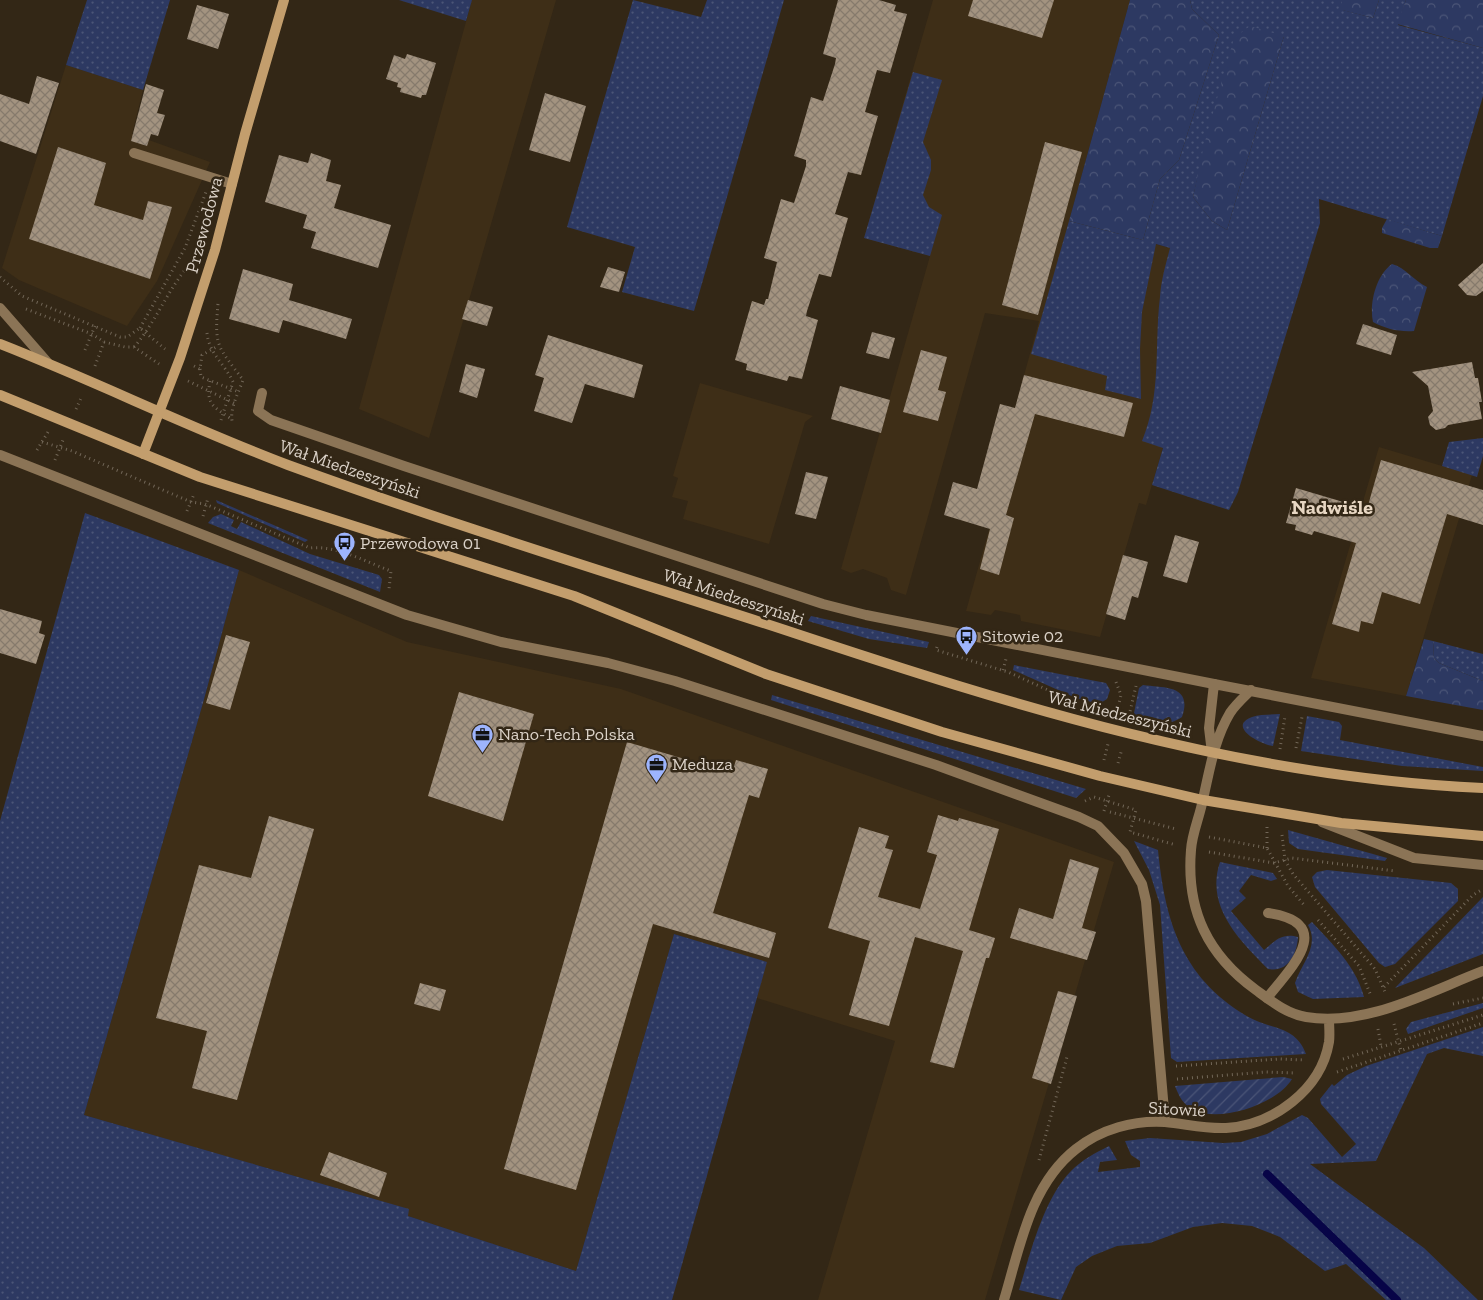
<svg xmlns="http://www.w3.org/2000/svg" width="1483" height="1300" font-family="'Zilla Slab',serif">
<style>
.built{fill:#3e2e17}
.grass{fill:url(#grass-dots);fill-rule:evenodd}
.forest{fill:url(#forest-crowns)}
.garden{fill:url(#garden-furrows)}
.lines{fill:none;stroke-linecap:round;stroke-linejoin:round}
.stream{stroke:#070447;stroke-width:8}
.building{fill:url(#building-cross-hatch)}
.path{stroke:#726758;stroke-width:3;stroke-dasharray:1 4;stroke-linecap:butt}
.lane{stroke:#8b7456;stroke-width:10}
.street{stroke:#8b7456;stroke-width:10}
.secondary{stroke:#c39e6d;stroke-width:10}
.labels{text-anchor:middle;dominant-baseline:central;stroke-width:5;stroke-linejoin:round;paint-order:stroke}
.street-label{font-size:18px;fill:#dad1c7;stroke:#332716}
.poi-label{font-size:18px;fill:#dad1c7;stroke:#332716;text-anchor:start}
.quarter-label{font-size:20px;font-weight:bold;fill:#e8d7c3;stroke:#332716}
</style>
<defs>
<pattern id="grass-dots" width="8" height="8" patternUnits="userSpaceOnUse" patternTransform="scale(1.25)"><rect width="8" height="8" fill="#2d3962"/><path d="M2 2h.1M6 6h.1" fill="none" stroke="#4b5577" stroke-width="1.8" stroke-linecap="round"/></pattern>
<pattern id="forest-crowns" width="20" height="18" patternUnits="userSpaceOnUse" patternTransform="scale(1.25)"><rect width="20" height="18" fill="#2d3962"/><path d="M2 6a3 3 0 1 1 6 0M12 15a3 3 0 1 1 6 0" fill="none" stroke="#4b5577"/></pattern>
<pattern id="garden-furrows" width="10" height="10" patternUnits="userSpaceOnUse" patternTransform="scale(1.25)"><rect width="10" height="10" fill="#2d3962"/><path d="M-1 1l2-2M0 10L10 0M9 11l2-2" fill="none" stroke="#4b5577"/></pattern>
<pattern id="building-cross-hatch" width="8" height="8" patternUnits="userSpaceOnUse" patternTransform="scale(1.25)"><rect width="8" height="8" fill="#a39380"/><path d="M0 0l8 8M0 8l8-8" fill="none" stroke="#867a6c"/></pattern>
</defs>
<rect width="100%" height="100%" fill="#332716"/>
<!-- built -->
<path class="built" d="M472,0h84l-127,438 -70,-29z
M933,0h197l-61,221 149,40 -72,244 -7,-2 -39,134 -79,-16 -1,-6 -25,-5 -4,5 -25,-4 49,-173v-30l24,-87 -54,-8 -79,282 -15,-5 -4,-12 -24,-9 -12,4 -10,-4 89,-313 -66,-18z
M66,65l77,25 -11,44 78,28 -53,119 -30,45 -108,-46 -17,-12z
M700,383l113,33 -8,6 -36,122 -86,-25 5,-18 -16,-4 6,-19 -5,-2z
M1379,447l93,28 -66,221 -95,-18z
M239,570l168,72 214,47 493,173 -129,438h-167l77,-259 -138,-43 9,-36 -92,-28 -98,337 -168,-55v-7l-324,-94 119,-412z"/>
<!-- grass -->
<path class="grass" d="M87,0h83l-27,90 -77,-25z
M399,0h73l-6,21z
M633,0l68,17 6,-17h77l-90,311 -72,-19 13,-45 -68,-20z
M1190,0h152l1,10 30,8 6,-18h27l-8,25 85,23v48l-41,140 -123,-37 1,24 -82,269 -9,18 -77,-25 11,-37 -21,-7c20,-48 12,-94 18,-144 1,-17 6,-33 10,-49l-14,-4 -14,68 -2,37 1,50 -36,-9 2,-14 -76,-22 38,-133 74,19 17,-61 19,-19 40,-125 -27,-26zM1284,36l-57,194 -15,-9 -19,-24 4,-17z
M913,72l29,8 -19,62 8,18v10l-8,25 6,12 13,8 -12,41 -66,-18z
M1483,438v18l-6,21 -35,-11 7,-24z
M216,500l92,40 -3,2 -88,-39z
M85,513l154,57 -36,133 -119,412 325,94 -1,7 168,55 98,-337 93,28 -95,338h-672v-479z
M221,514l13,6 -3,6 6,3 4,-7 69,32 69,21 3,4 -2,13 -172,-69 5,-6z
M811,616l118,26 -2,6 -58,-9 -61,-18z
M1433,641l50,13v27l-44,-18 -5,-5z
M1014,665l92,18 4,7 -3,9 -8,5 -23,-6 -63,-28z
M1143,685c22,3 50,0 39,32 -16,11 -32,6 -49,1l6,-30z
M772,695l314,94 -10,9 -305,-98z
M1280,714l-7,32c-11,-1 -47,-19 -21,-29 8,-3 19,-2 28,-3z
M1307,716l32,6 3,4 -2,14 143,27v4l-81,-5 -101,-15z
M1288,830l99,28 -2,3 -87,-12 -9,-6z
M1134,841l24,9c7,70 23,126 87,165 23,15 50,9 61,39l-129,8 -6,-4 -11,-153 -11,-35z
M1220,862l53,11 4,6 -6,2 -20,-6 -12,16 7,7 -15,13 33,39c12,-10 18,-17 34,-13 -1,17 -10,36 -30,32 -29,-29 -63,-63 -48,-107z
M1327,870l124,13 7,6v12l-63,63 -10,3 -6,-4 -64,-76 -3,-10 5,-5z
M1483,897v57l-88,34z
M1312,922c21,23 44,44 52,75l-51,2 -15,-7 -3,-9c6,-19 25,-37 13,-58z
M1483,1003v5l-75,26 -2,-5 5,-7z
M1483,1027v29l-39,-8 -17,6 -51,107 -66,3 114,84 54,52h-92l-40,-36 -21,7 -45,-34 -28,-11 -30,-3 -29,4 -43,16 -33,3 -25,10 -16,11 -15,33 -42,-10c11,-36 25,-92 52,-119 11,-11 24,-18 38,-25l8,14 -17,2 -2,10 42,-5v-6l-9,-6 -6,-14 25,-3 73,5 18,-1 26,-8 35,-19 6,3 34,39 14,-13 -35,-40 -1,-5 12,-15 2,2 13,-11 19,-9z"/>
<!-- forest -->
<path class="forest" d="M1130,0h60l2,9 27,26 -40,125 -19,19 -17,61 -74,-19z
M1342,0h37l-6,18 -31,-8z
M1406,0h77v48l-86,-24z
M1250,26l34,10 -57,194 -15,-9 -19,-24 11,-52 30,-107z
M1387,219l55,17 -4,12h-8l-48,-15v-5z
M1392,264c14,4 21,16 35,23l-13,44c-15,1 -28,-2 -41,-9 -4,-18 3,-47 19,-58z
M1424,639l9,2 1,17 5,5 44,18v29l-77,-14z"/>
<!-- garden -->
<path class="garden" d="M1283,1077l9,2c-15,25 -72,44 -98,31 -11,-5 -15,-14 -19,-24z"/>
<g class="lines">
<!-- stream -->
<path class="stream" d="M1267,1174l130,126"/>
</g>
<!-- building -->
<path class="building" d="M838,0h41l17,5 -2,6 13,3 -17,59 -13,-3 -12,42 13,4 -17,59 -13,-3 -13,42 13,4 -17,59 -12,-3 -12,37 -1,5 12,4 -16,59 -13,-3 -2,5 -41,-11 1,-6 -12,-4 17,-59 12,4 2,-6h2l9,-37 -13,-4 17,-59 13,4 12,-37v-6l-12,-4 17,-59 12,4 12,-37 1,-6 -13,-4z
M973,0h81l-12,38 -74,-22z
M197,5l32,9 -11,35 -31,-10z
M407,54l29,9 -10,32h-4l-1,3 -21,-6 1,-4 -4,-1 1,-4 -12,-4 8,-24 11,4z
M37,76l22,7 -23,71 -36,-13v-47l29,10z
M146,84l18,6 -7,23 8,2 -7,21 -7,-2 -4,12 -16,-5z
M545,93l41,13 -16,56 -41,-12z
M1045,142l37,10 -44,163 -36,-10z
M58,147l48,16 -12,42 49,15 5,-19 24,6 -22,72 -121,-40z
M311,153l20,7 -5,21 15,4 -7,23 57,17 -13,43 -67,-20 5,-16 -13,-4 4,-13 -42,-13 14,-47 29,8z
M1483,263v28l-7,5 -9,-1 -9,-10z
M608,267l17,5 -6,20 -19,-5z
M243,269l50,15 -4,16 63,19 -6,20 -63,-19 -4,13 -50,-14z
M468,300l25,7 -6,19 -25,-7z
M1363,324l34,11 -6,20 -35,-11z
M872,332l23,6 -6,21 -23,-6z
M548,335l95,30 -9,33 -49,-14 -13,39 -38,-12 10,-33 -9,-3z
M921,350l26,7 -9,33 8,2 -8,29 -35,-9z
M1472,362l3,16h3l4,24h-3l3,17 -34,6 -3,3 -9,2 -6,-5 -2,-8 5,-6 -5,-25 -16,-14z
M466,364l19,5 -8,29 -18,-6z
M1024,375l109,28 -9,34 -89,-23 -29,101 8,3 -15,57 -19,-6 10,-40 -46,-14 9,-33 24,7 23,-85 15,4z
M840,386l50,14 -9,33 -50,-14z
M1381,460l102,30v35l-36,-11 -27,90 -38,-12 -9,32 -12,-3 -2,11 -27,-8 24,-81 -42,-12 -2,4 -17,-5 1,-5 -10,-2 10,-35 71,21z
M806,472l22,5 -12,42 -21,-5z
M1175,535l24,7 -12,41 -24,-7z
M1123,555l25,7 -10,36 -6,-2 -7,24 -19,-6z
M0,609l42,12 -3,12 6,2 -9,29 -36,-11z
M226,635l24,7 -20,68 -24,-7z
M459,692l75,22 -31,107 -75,-25z
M627,742l105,31 4,-13 32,9 -9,29 -10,-3 -36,118 63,20 -7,25 -116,-34 -77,266 -72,-21z
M938,815l20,6 1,-3 40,11 -30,101 26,8 -6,20h-3l-32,110 -24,-6 33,-111 -48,-14 -26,89 -40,-11 21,-74 -42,-13 31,-101 30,9 -4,12 8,2 -15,47 42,12 17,-54 -10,-3z
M269,816l45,13 -77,271 -45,-12 15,-57 -51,-13 43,-153 52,13z
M1070,859l29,9 -17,60 14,4 -9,28 -77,-22 9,-30 34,11z
M420,983l26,7 -6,21 -26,-7z
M1058,991l19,5 -26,88 -19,-6z
M329,1152l58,21 -8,24 -59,-22z"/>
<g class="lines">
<!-- path -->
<path class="path" d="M0,277l22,19 98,41h7l13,-9 25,21
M218,304c-4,44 0,42 25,76 -4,12 -15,31 -10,44
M26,309l66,25 12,8 21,5h9l25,17
M140,328l45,-80 21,-56
M207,333c2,21 18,31 26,49l-12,38
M134,347c23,-26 34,-59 57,-84
M85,350l10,-24
M95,366l9,-24
M194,366l6,3 2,-14 16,-9
M200,369l1,8 38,15
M188,381l48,23
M210,381c-4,23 2,25 20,37
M76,409l6,-13
M42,442l30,9 119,51 14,2 105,44c26,-3 56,14 81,23l-2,18
M37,450l11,-18
M55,460l8,-20
M187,511l7,-17
M203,516l5,-18
M937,647l-1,3 72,22 51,23
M1003,670l3,-11
M1116,682l5,13 -4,17
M1129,716l7,-30
M1296,748l6,-31
M1280,749l5,-33
M1104,760l4,-16
M1118,763l4,-14
M1085,801l9,-4 42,13 -6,22 46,13
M1104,811l5,-16
M1110,812l66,17
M1267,827v21
M1282,835l3,25 8,14 82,95 10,23
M1209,837l58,11 21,38 17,20
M1209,852l65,11 18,-5 103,13
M1318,920l41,46 12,30
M1384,987l89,-92 10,-6
M1453,1004l30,-6
M1394,1024l7,27
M1378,1029l3,17
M1343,1059l140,-44
M1176,1066l103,-7 26,1
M1337,1072l146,-49
M1177,1079l89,-7 30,1
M1039,1160l28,-103"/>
<!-- lane -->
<path class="lane" d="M134,153l98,31
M0,308l48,55
M262,393l-4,18 13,9 133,46 419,138 43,11 348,69
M1322,822l92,36 69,7
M1267,998c24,-30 70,-75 1,-85"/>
<!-- street -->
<path class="street" d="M0,455l407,160 94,27 107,21 67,18 261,84 143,52 19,9 26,27 18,31 4,17 19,221
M1251,690c-7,7 -16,15 -21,23 -16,27 -20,56 -27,86 -3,17 -11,34 -12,51 -5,61 17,105 65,140 15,11 31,24 50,27 60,10 122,-25 177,-46
M1212,753l-3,-25 5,-44 269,52
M1004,1300c16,-53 26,-115 72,-151 25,-20 58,-29 89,-27 21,2 40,7 61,6 47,-3 95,-38 103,-86 1,-7 0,-16 0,-23"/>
<!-- secondary -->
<path class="secondary" d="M0,344c97,38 190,84 288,121 164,60 331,111 497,165 229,76 455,147 698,158
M0,395l200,82 374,119 192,78 176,58 158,44 103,24 138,23 142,13
M143,454l37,-96 35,-108 30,-116 39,-134"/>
</g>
<!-- icons -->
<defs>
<symbol id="bus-pin" viewBox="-11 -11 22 30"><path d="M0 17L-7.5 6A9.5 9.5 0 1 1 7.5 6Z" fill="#9db4fd" stroke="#332716"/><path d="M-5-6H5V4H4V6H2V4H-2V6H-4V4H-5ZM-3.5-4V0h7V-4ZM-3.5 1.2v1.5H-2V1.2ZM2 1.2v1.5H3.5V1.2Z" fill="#111"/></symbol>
<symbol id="office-pin" viewBox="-11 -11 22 30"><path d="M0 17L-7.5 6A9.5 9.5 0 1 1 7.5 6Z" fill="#9db4fd" stroke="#332716"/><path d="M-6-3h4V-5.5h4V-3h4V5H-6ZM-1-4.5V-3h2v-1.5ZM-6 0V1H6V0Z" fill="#111"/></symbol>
</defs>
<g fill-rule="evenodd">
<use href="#bus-pin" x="332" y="530" width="25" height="34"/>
<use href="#bus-pin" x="954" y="624" width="25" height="34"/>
<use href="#office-pin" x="470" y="722" width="25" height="34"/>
<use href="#office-pin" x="644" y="752" width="25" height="34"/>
</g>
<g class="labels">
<!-- street labels -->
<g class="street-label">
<text transform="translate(204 225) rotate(-75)">Przewodowa</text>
<text transform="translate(350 469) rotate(19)">Wał Miedzeszyński</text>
<text transform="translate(734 597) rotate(18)">Wał Miedzeszyński</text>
<text transform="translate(1120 714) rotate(14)">Wał Miedzeszyński</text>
<text transform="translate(1177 1109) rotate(3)">Sitowie</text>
</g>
<!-- poi labels -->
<g class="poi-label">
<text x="360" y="543">Przewodowa 01</text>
<text x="982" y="636">Sitowie 02</text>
<text x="498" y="734">Nano-Tech Polska</text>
<text x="672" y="764">Meduza</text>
</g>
<!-- quarter labels -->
<g class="quarter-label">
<text x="1332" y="507">Nadwiśle</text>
</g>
</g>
</svg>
